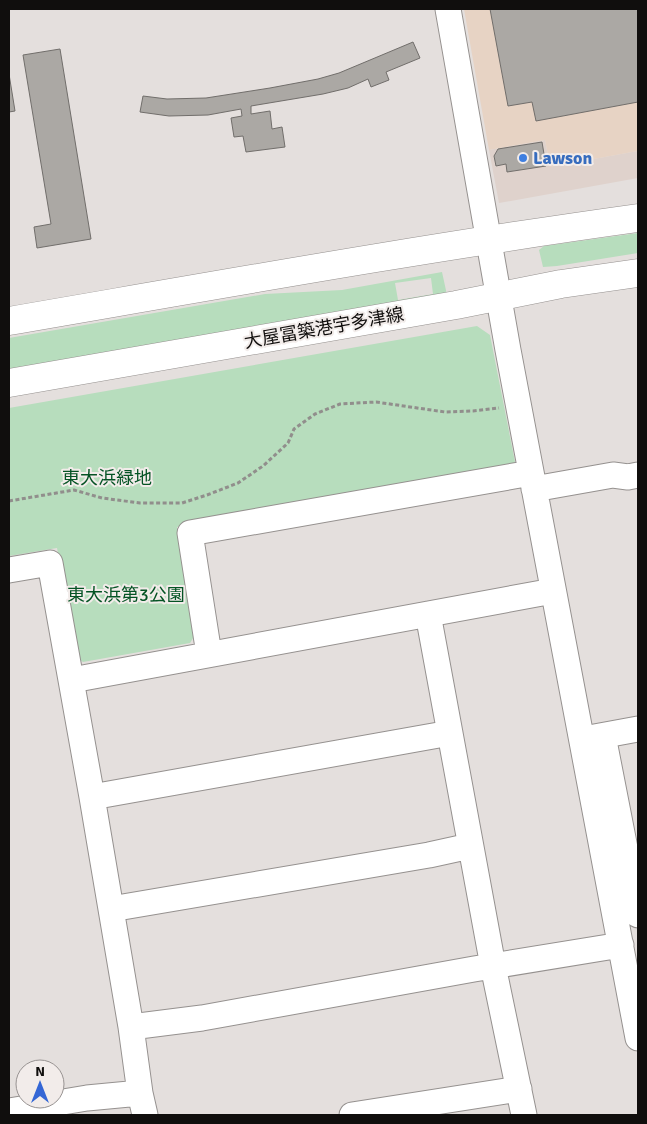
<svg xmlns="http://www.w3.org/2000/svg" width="647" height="1124" font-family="Signika,'Noto Sans JP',sans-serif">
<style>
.built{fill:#dfd2cc}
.industrial{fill:#e7d3c4}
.green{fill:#b7ddbd;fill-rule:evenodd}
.building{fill:#aba8a4;stroke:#716e6b}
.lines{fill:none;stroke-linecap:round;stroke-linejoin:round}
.minor-casing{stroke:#95918f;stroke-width:27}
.major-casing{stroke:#95918f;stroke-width:29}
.path{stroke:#918e8c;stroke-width:3;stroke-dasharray:4 2.5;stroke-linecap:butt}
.minor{stroke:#fff;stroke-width:25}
.major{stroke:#fff;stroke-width:28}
.shop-dot{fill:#3f7fe0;stroke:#f2ecea;stroke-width:2}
.labels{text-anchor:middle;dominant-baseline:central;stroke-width:4;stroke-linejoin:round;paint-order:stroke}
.shop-label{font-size:18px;font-weight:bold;fill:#366cbe;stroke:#f2ecea;text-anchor:start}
.street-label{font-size:18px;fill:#100e0d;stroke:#f2ecea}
.park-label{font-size:18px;fill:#045324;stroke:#f2ecea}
</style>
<rect width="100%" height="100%" fill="#e4dfdd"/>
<!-- built -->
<path class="built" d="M545,140l5,27 88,-16v27l-139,25 -10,-53z"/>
<!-- industrial -->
<path class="industrial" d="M464,9h174v142l-88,16 -5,-27 -56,10z"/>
<!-- green -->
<path class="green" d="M638,233v20l-81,13 -14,1 -4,-17 5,-4z
M442,272l5,23 -438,76v-33l256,-44 77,-4zM431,278l2,16 -35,6 -3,-17z
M477,326l13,9 25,127 -5,6 -333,59 18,108 -5,8 -107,19 -6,-4 -20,-110 -48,8v-148z"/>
<!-- building -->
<path class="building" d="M490,9h148v93l-102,19 -4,-19 -24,4z
M413,42l7,16 -34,14 3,8 -18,7 -3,-8 -20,9 -25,6 -72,12v8l19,-3 2,18 10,-2 3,20 -39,5 -3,-16 -9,1 -3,-19 11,-2 -1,-7 -33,6 -39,1 -29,-4 3,-16 24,3 39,-1 64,-10 48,-9 21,-6z
M60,49l31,190 -54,9 -3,-21 17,-3 -28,-169z
M9,74l6,37 -6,1z
M542,142l4,24 -39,6 -1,-8 -10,2 -2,-10 4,-7z"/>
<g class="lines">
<defs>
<path id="minor" d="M448,9l60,341 130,688
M534,489l79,-14 15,2 10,-2
M9,570l41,-7 42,234 39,230 9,66 5,22
M428,614l65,352 31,149
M209,654l-19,-121 341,-60
M72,680l481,-89
M605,736v10l33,169
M589,738l49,-9
M92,797l358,-64
M111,909l318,-54 41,-9
M131,1027l71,-9 272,-49 147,-24
M9,1111l78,-13 53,-5
M352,1115l167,-26"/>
<path id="major" d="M9,321c209,-36 419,-74 629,-103
M9,383l447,-78 105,-21 77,-11"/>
</defs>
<!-- minor casing -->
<use href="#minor" class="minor-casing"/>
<!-- major casing -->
<use href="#major" class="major-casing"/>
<!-- path -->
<path class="path" d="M9,501l65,-11 28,8 38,5h42l25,-8 31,-12 25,-17 25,-23 6,-14 21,-15 25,-10 36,-2 69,10 28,-1 26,-3"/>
<!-- minor -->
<use href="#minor" class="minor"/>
<!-- major -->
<use href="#major" class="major"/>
</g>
<!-- markers -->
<circle class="shop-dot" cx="523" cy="158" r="5"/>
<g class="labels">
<!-- shop labels -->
<g class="shop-label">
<text x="533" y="158">Lawson</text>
</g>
<!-- street labels -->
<g class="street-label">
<text transform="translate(324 328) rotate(-10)">大屋冨築港宇多津線</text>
</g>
<!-- park labels -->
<g class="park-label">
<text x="107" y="478">東大浜緑地</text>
<text x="126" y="595">東大浜第3公園</text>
</g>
</g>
<!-- border -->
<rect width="647" height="1124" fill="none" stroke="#100e0d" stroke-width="20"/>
<!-- north arrow -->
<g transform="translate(40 1084)"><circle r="24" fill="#f2ecea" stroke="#989392"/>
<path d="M0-4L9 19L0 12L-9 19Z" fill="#3466d5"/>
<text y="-8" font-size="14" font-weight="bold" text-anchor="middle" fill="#100e0d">N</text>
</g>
</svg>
